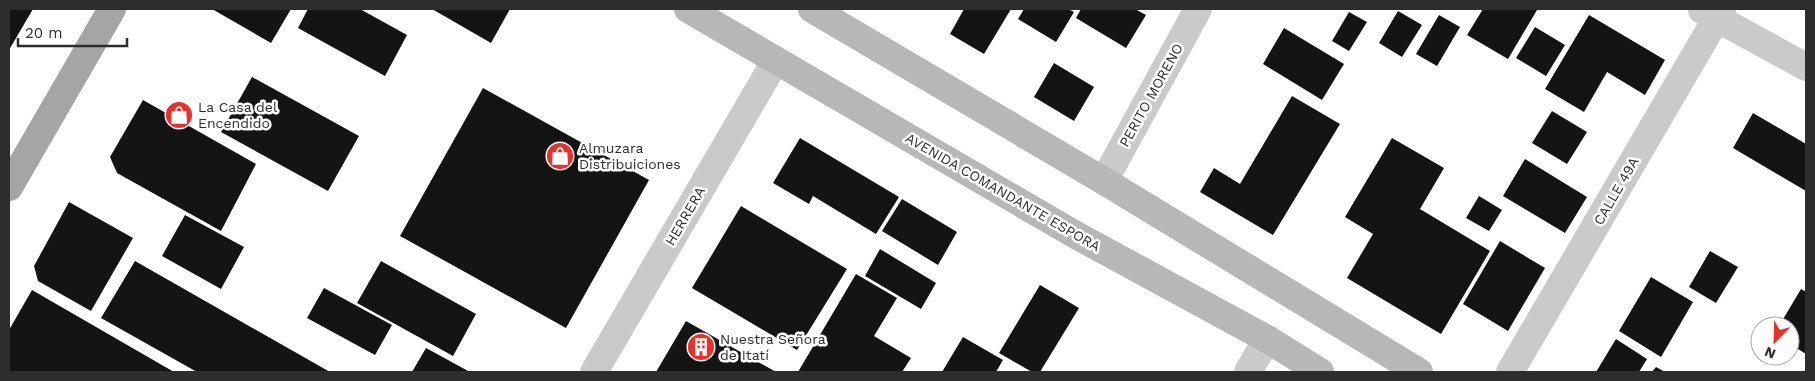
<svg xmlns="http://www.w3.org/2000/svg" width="1815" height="381" font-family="'Work Sans',sans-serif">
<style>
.building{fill:#141414}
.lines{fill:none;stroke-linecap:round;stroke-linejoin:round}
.street{stroke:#cacaca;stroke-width:28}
.secondary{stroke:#b7b7b7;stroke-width:28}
.primary{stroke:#a5a5a5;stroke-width:28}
.labels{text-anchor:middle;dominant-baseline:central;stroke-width:5;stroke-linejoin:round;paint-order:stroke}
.street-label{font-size:14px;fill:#2d2d2d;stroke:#fff}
.poi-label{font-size:14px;fill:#2d2d2d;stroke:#fff;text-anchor:start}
</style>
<rect width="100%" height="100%" fill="#fff"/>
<!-- building -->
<path class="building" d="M9,9h24l-24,41z
M212,9h79l-20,34z
M308,9h52l47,26 -22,41 -87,-48z
M432,9h78l-19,34z
M964,9h47l-27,45 -34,-20z
M1024,9h44l6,3 -18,30 -38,-23z
M1081,9h54l11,6 -20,33 -50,-30z
M1483,9l54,1 -29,49 -41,-24z
M1398,11l24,14 -20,32 -23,-14z
M1349,12l18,10 -18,29 -17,-10z
M1439,15l21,12 -23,39 -21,-12z
M1589,15l76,45 -20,35 -38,-23 -23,40 -39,-23z
M1535,27l30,18 -19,31 -30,-18z
M1284,28l60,36 -22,36 -59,-36z
M1054,63l40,24 -20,34 -40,-24z
M252,77l107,59 -31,55 -107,-59z
M483,88l166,92 -83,148 -166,-92z
M1292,96l48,28 -67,111 -73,-43 14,-24 26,16z
M143,100l113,64 -35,67 -104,-58 -7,-16z
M1552,111l35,21 -20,32 -35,-21z
M1753,113l53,31v47l-73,-43z
M800,138l99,59 -23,37 -63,-38 -4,8 -36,-21z
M1392,138l52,30 -24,41 70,42 -49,83 -94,-56 26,-44 -28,-17z
M1525,159l62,38 -22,36 -62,-37z
M1479,196l23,14 -13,21 -23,-13z
M902,199l55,33 -19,33 -56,-34z
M69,202l64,36 -42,73 -53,-30 -4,-15z
M741,206l106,63 -50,81 -105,-62z
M185,215l59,32 -23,42 -59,-33z
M1500,241l45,27 -37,63 -45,-27z
M880,249l56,34 -15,26 -56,-33z
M1710,251l28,16 -22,36 -27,-16z
M135,261l195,111h-133l-96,-54z
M381,261l95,53 -23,42 -96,-53z
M856,274l41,24 -23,38 37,22 -9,14h-104z
M1651,277l42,25 -32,55 -42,-26z
M1040,285l39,23 -39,64h-8l-33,-19z
M324,288l68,37 -17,30 -68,-37z
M1801,289l5,3v62l-16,-10v-18h-11z
M32,290l142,82h-165v-42z
M686,321l90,51h-120z
M963,337l40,23 -7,12h-54z
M1616,339l31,20 -8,13h-43z
M426,348l44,24h-58z
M1656,367l9,5h-13z"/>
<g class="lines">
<!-- street -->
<path class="street" d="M1702,10l104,57
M1104,181l94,-172
M594,372l182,-312
M1248,372l19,-33
M1510,372l212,-363"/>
<!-- secondary -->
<path class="secondary" d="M688,9l386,225 193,105 53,33
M812,9l292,172 315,191"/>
<!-- primary -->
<path class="primary" d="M9,187l103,-178"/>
</g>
<!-- icons -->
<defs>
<symbol id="shop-disc" viewBox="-11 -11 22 22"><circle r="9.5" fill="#e7322b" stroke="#fff"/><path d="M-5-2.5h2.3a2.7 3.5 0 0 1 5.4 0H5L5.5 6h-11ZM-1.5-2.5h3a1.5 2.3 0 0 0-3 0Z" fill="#fff"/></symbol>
<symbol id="building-disc" viewBox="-11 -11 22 22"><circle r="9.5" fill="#e7322b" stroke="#fff"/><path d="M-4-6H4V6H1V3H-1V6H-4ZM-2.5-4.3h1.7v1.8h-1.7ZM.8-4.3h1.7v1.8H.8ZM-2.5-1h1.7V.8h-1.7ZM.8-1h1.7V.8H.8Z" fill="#fff"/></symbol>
</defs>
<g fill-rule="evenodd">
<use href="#shop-disc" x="163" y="99" width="32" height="32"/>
<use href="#shop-disc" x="544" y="140" width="32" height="32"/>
<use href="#building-disc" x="685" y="331" width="32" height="32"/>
</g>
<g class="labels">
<!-- street labels -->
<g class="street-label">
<text transform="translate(1151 95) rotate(-61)">PERITO MORENO</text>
<text transform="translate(1616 191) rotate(-60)">CALLE 49A</text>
<text transform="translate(1003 192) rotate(30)">AVENIDA COMANDANTE ESPORA</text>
<text transform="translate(685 216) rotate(-60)">HERRERA</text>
</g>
<!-- poi labels -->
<g class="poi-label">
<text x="198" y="107">La Casa del<tspan x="198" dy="16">Encendido</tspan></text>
<text x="579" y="148">Almuzara<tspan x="579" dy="16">Distribuiciones</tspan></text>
<text x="720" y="339">Nuestra Señora<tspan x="720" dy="16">de Itatí</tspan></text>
</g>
</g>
<!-- border -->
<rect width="1815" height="381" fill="none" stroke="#2d2d2d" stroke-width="20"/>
<!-- north arrow -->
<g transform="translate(1775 341) rotate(203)"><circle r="24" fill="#ffffff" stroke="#ababab"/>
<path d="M0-4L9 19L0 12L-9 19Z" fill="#e7322b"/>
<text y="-8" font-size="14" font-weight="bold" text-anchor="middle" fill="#2d2d2d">N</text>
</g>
<!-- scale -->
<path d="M18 38v8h109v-8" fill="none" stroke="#2d2d2d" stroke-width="2.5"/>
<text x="25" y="38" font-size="15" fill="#2d2d2d" stroke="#ffffff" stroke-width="4" paint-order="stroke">20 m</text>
</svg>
